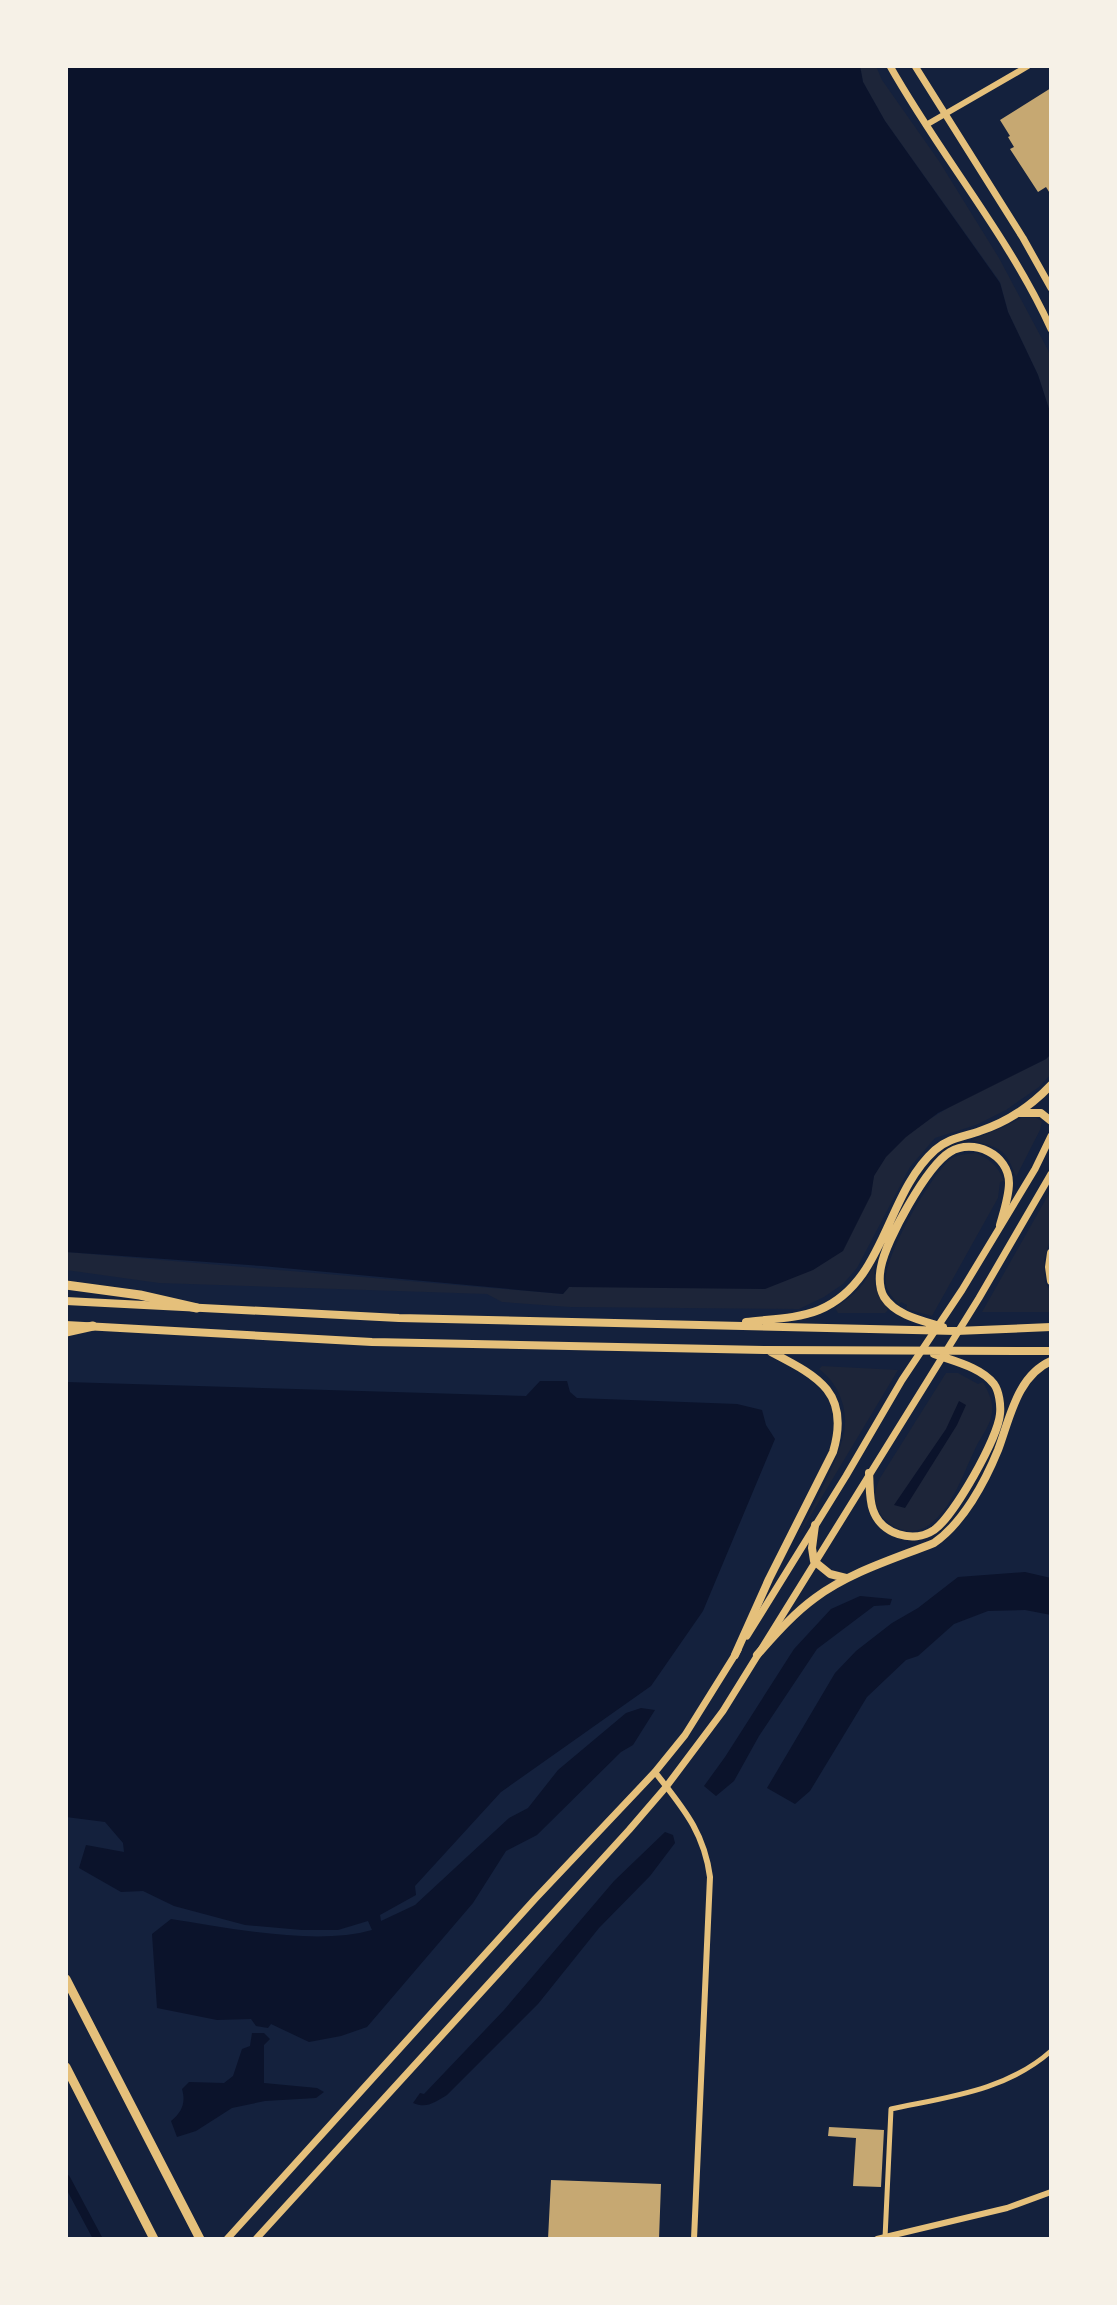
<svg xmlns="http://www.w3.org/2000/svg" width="1117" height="2305" font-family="Raleway,sans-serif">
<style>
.green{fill:#1d2539}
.water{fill:#0b132b}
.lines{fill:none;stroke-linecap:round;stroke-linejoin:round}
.canal{stroke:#0b132b;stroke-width:9}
.building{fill:#c6a872}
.minor{stroke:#e5c07b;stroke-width:5}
.tertiary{stroke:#e5c07b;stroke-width:6}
.secondary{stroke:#e5c07b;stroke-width:7}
.primary{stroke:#e5c07b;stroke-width:8}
.motorway{stroke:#e5c07b;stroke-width:9}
</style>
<rect width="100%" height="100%" fill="#14213d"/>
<!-- green -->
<path class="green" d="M860,66h16l6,14 57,81 60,97 49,92 3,8v57l-13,-40 -30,-63 -8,-30 -115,-161 -22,-39z
M1051,1054v20l-12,13 -33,23 -30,15 -41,13 -25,29 -53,101 -14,16 -19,13 -25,12 -229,-2 -68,-5 -15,-8 -328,-11 -93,-13v-18l497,42 6,-7 302,-92c1,-6 1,-13 3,-19 18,-50 125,-94 172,-117z
M1021,1118h15l6,3 -2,9 -24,47c-11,-30 -15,-28 -45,-37l33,-13z
M976,1153c15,7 21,12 28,28l-4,1 -2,16 -66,118 -26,-7 1,-4 -6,-3 -2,3c-5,-6 -12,-13 -13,-21 -5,-23 46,-112 66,-126 6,-4 17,-4 24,-5z
M1051,1190v47l-7,23 1,22 6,11v19h-69z
M874,1264l1,23 13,23 -3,3h-47l-3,-5c20,-14 29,-21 39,-44z
M822,1366l76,4 -102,170c12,-26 49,-89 49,-116 1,-22 -9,-42 -26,-55z
M946,1373h12l20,11 5,-2c6,11 12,22 8,35 -2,10 -10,20 -14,28 -13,26 -24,63 -48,80 -22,16 -54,-3 -54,-29 0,-6 3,-13 5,-18z"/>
<!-- water -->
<path class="water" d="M66,66h794l3,16 22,39 115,162 8,29 30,63 13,40v639l-5,5 -108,54 -32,24 -20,20 -12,19 -3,19 -28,56 -30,19 -48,19 -196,-2 -6,7 -301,-28 -196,-14z
M540,1381h27l3,11 7,6 160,6 25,6 4,15 9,14 -72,172 -52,75 -150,106 -86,94 1,9 -36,20 1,6 34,-16 94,-87 19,-10 30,-38 68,-57 15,-5 14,2 -22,35 -12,7 -84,83 -31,16 -33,52 -106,124 -26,9 -32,6 -38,-18 -3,4 -12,-2 -5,-7 -34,1 -60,-12 -5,-74 19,-15c57,9 146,27 201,11l-4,-9 -30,9h-36l-57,-5 -71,-19 -31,-15 -22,1 -42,-24 7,-23 38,7 -1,-9 -18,-21 -39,-5v-435l460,14z
M959,1401l7,4 -9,20 -52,83 -11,-3 52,-76z
M1025,1572l26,6v37l-26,-5 -37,1 -34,13 -36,32 -12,4 -39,37 -57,94 -15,13 -28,-16 68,-115 21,-22 36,-28 26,-15 40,-31z
M860,1596l32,3 -2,6 -16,1 -57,43 -58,87 -25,45 -18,15 -12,-10 21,-29 69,-108 37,-40z
M665,1832l8,3 2,8 -25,33 -51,52 -61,76 -91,91c-12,7 -20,14 -34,8l7,-10 4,1 80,-84 110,-129z
M252,2033h12l6,6 -6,6v38l53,5 7,4 -8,6 -51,3 -33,7 -36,23 -19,6 -6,-16c11,-9 15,-18 11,-32l7,-7 35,1 9,-7 9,-27 8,-3z"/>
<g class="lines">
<!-- canal -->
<path class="canal" d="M66,2179l32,60"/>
</g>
<!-- building -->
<path class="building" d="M1051,88v107l-5,-8 -8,5 -28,-43 4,-2 -6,-10 2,-1 -10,-16z
M829,2127l55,3 -3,57 -28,-1 3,-48 -28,-2z
M551,2180l110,4 -2,55h-111z"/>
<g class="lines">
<!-- minor -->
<path class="minor" d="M885,2238l6,-129c56,-12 115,-18 160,-58"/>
<!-- tertiary -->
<path class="tertiary" d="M926,125l102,-59
M655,1772c27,35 49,59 55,105l-16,362
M877,2239l130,-31 44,-16"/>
<!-- secondary -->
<path class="secondary" d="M890,66c50,89 118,169 161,263
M915,66l108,172 28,50
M747,1636l99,-160 56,-96 60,-90 73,-121 16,-33
M227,2239l308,-340 120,-127 30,-37 53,-85
M256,2239l373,-409 37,-43 57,-76 256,-413 72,-124"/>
<!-- primary -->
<path class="primary" d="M1020,1113h21l10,8
M1051,1253l-2,14 2,14
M66,1301l333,17 557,13 95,-4
M746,1322c24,-3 51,-3 73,-12 67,-28 66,-115 116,-160 13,-12 29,-13 45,-19 27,-9 51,-25 71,-46
M66,1325l306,17 395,8 284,1
M943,1327c-19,-6 -47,-11 -59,-30 -5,-9 -5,-20 -3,-30 5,-27 46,-101 69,-115 23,-14 59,2 59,31 0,13 -5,28 -9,42
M869,1473c1,12 0,26 4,37 8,24 40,34 61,20 20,-14 64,-92 66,-116 1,-9 -1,-23 -6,-30 -13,-17 -41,-23 -60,-30
M815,1525l-3,23 2,13 16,13 16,4
M735,1655l34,-76 64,-127c18,-60 -16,-76 -62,-100
M757,1655c18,-20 36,-41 58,-57 35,-26 79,-39 119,-55 29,-20 51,-61 64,-93 12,-32 19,-74 53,-89"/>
<!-- motorway -->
<path class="motorway" d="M66,1285l74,10 57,13
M66,1332l27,-6
M66,1979l134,260
M66,2067l88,172"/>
</g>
<!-- border -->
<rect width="1117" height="2305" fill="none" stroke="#f6f1e7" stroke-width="136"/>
</svg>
